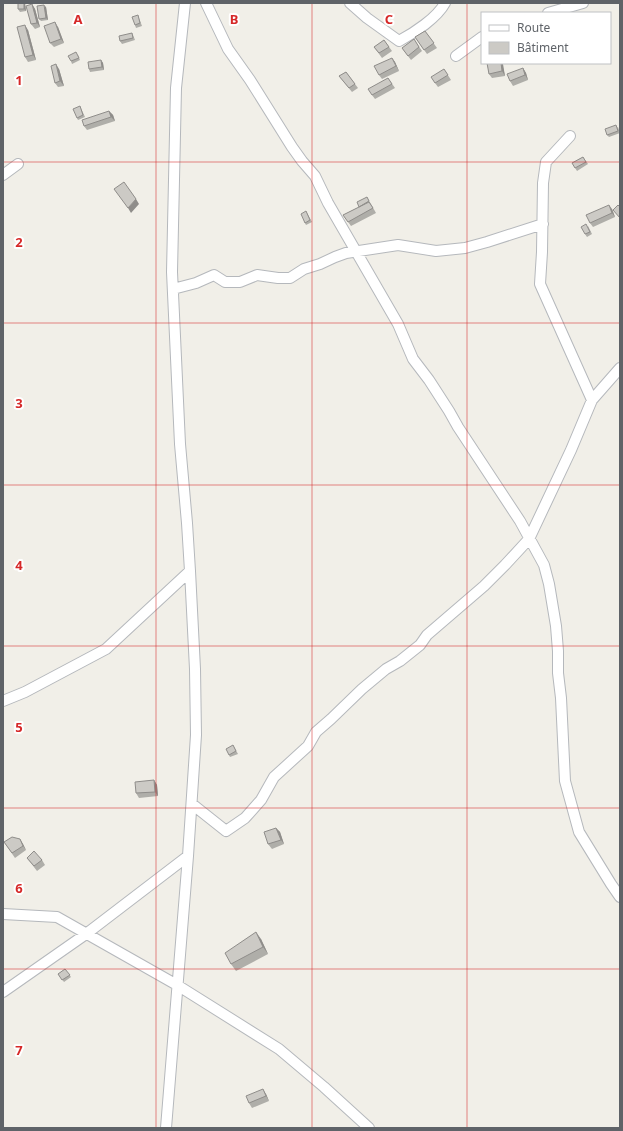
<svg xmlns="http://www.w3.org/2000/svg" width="623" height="1131" font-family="'Noto Sans',sans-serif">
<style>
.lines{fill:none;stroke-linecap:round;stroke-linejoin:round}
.minor-casing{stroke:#b5b8bc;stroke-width:12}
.minor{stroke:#fff;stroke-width:10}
.wall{fill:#afaea9}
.shaded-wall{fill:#8f8d8a}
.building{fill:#cccac5;stroke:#8f8d8a}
.grid{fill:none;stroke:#d62828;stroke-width:1;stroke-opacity:0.55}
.grid-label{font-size:13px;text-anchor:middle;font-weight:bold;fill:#d62828;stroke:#fff;stroke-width:4;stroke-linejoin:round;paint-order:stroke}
</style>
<rect width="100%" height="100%" fill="#f1efe8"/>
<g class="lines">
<defs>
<path id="minor" d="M206,3l22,46 22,31 42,67 10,14 13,15 13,27 70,121 15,35 16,21 20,31 9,16 62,94 24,44 5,19 7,42 2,25v22l3,25 4,83 14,51 32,52 9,13
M350,3l17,15 32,23c15,-8 38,-23 46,-38
M548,13l35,-10
M456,56l26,-19
M570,136l-24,26 -3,21 -1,69 -2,32 52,116
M3,175l15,-11
M173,289l23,-6 18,-8 11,7h15l17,-7 21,3h12l14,-9 16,-5 15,-7 11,-4 52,-8 38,6 29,-3 22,-6 56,-18
M3,701l22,-9 81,-43 84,-78
M192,804l34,27 19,-13 16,-18 13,-23 34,-31 8,-14 15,-13 31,-30 24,-20 14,-8 20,-16 7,-10 57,-49 21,-21 24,-26 42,-89 21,-50 28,-32
M3,914l54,3 120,68 102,64 45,38 45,41
M3,992l83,-58 102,-78
M166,1128l22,-272 8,-121 -1,-66 -5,-98 -3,-48 -7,-79 -8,-172 4,-184 9,-85"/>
</defs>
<!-- minor casing -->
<use href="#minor" class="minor-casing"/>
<!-- minor -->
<use href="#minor" class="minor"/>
</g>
<!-- wall -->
<path class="wall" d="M18,3h7l1,8 -6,1 -2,-3z
M32,4l3,5 5,18 -5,2 -4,-5z
M46,7l2,13 -7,1 -2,-2z
M138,15l1,3 3,8 -6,2 -1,-3z
M58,27l6,16 -10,4 -4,-4z
M28,30l8,30 -8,2 -3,-5z
M425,31l12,17 -10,6 -12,-17z
M132,33l1,2 2,5 -13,4 -2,-3z
M414,39l8,12 -11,9 -9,-12z
M384,40l8,11 -10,7 -8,-11z
M78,55l2,5 -8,4 -1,-3z
M392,58l3,4 4,9 -17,8 -3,-4z
M101,60l2,3 1,7 -14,2 -1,-3z
M487,63h15l3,13 -13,2 -3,-4z
M523,68l3,5 2,7 -15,6 -3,-5z
M59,69l5,17 -6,1 -3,-4z
M444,69l7,11 -13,7 -3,-4z
M346,72l12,16 -6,4 -13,-16z
M388,78l7,10 -20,11 -3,-4z
M80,106l5,11 -7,3 -1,-2z
M109,111l4,4 2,6 -28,9 -3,-4z
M618,127l2,6 -11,4 -2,-2z
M583,157l5,7 -11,7 -5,-8z
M367,197l9,16 -25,13 -8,-11 16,-8z
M612,209l3,8 -22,10 -3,-4z
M306,211l6,11 -6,3 -1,-2z
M588,226l4,8 -5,3 -2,-3z
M233,745l5,9 -8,3 -1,-2z
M154,780l3,5 1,11 -19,2 -3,-5z
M276,828l4,4 4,12 -12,5 -4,-5z
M20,839l3,5 3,6 -11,8 -11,-16z
M27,858l15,2 3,5 -8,6z
M261,939l7,15 -32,17 -5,-7z
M65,969l6,8 -7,5 -6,-8z
M266,1094l3,7 -17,7 -3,-5z"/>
<!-- shaded-wall -->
<path class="shaded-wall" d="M24,3h1l1,8 -2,-2z
M32,4l3,5 5,18 -3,-4z
M44,5l2,2 2,13 -2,-2z
M55,22l3,5 6,16 -3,-4z
M25,25l3,5 8,30 -3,-5z
M392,58l3,4 4,9 -3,-5z
M101,60l2,3 1,7 -2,-3z
M501,63h1l1,1 2,12 -3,-5z
M56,64l3,5 5,17 -4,-5z
M523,68l3,5 2,7 -3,-5z
M109,111l4,4 2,6 -4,-4z
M136,199l3,5 -8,9 -3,-5z
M609,205l3,4 3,8 -3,-4z
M154,780l3,5 1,11 -3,-4z
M276,828l4,4 4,12 -3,-4z
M20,839l3,5 3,6 -3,-4z
M256,932l5,7 7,15 -5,-7z
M263,1089l3,5 3,7 -3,-5z"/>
<!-- building -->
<path class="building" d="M18,3h6v6h-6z
M32,4l5,19 -6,1 -5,-18z
M44,5l2,13 -7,1 -2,-13z
M138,15l2,8 -5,2 -3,-8z
M55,22l6,17 -11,4 -6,-17z
M25,25l8,30 -8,2 -8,-30z
M425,31l9,12 -10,7 -9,-13z
M132,33l1,5 -13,3 -1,-5z
M414,39l5,8 -11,9 -6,-8z
M384,40l5,7 -10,6 -5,-6z
M76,52l3,6 -8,3 -3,-5z
M392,58l4,8 -17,9 -5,-9z
M101,60l1,7 -13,2 -1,-7z
M487,63h14l1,8 -13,3z
M56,64l4,17 -5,2 -4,-17z
M523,68l2,7 -15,6 -3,-7z
M444,69l4,6 -13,8 -4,-6z
M346,72l9,12 -6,4 -10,-12z
M388,78l4,6 -20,11 -4,-6z
M80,106l3,9 -6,3 -4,-9z
M109,111l2,6 -27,9 -2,-6z
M616,125l2,6 -11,4 -2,-6z
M583,157l3,5 -11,6 -3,-5z
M124,182l12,17 -8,9 -14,-19z
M367,197l2,4 -10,6 -2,-5z
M369,202l4,6 -25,14 -5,-7z
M609,205l3,8 -22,10 -4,-8z
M618,205l2,2v11l-7,-8z
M306,211l4,9 -5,3 -4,-9z
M586,224l4,8 -5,2 -4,-7z
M233,745l3,6 -7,4 -3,-6z
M154,780l1,12 -19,1 -1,-11z
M276,828l5,12 -13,4 -4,-12z
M12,837l8,2 3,7 -11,7 -8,-11z
M34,851l8,9 -8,6 -7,-8z
M256,932l7,15 -32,17 -6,-11z
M65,969l5,6 -8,5 -4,-6z
M263,1089l3,7 -17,7 -3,-7z"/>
<!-- grid -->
<path class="grid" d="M156,3v1125M312,3v1125M467,3v1125M3,162h617M3,323h617M3,485h617M3,646h617M3,808h617M3,969h617"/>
<g class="grid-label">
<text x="78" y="24">A</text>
<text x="234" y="24">B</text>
<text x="389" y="24">C</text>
<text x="19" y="85">1</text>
<text x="19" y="247">2</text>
<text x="19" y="408">3</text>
<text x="19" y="570">4</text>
<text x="19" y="732">5</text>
<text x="19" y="893">6</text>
<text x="19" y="1055">7</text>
</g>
<!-- border -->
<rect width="623" height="1131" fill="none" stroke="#5f6368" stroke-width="8"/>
<!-- legend -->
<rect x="481" y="12" width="130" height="52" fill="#ffffff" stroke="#bfc1c3"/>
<rect x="489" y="25" width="20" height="6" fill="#ffffff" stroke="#bfc1c3"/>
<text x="517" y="32" font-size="12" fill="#5f6368">Route</text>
<rect x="489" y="42" width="20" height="12" fill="#cccac5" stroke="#bfc1c3"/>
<text x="517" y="52" font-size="12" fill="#5f6368">Bâtiment</text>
</svg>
